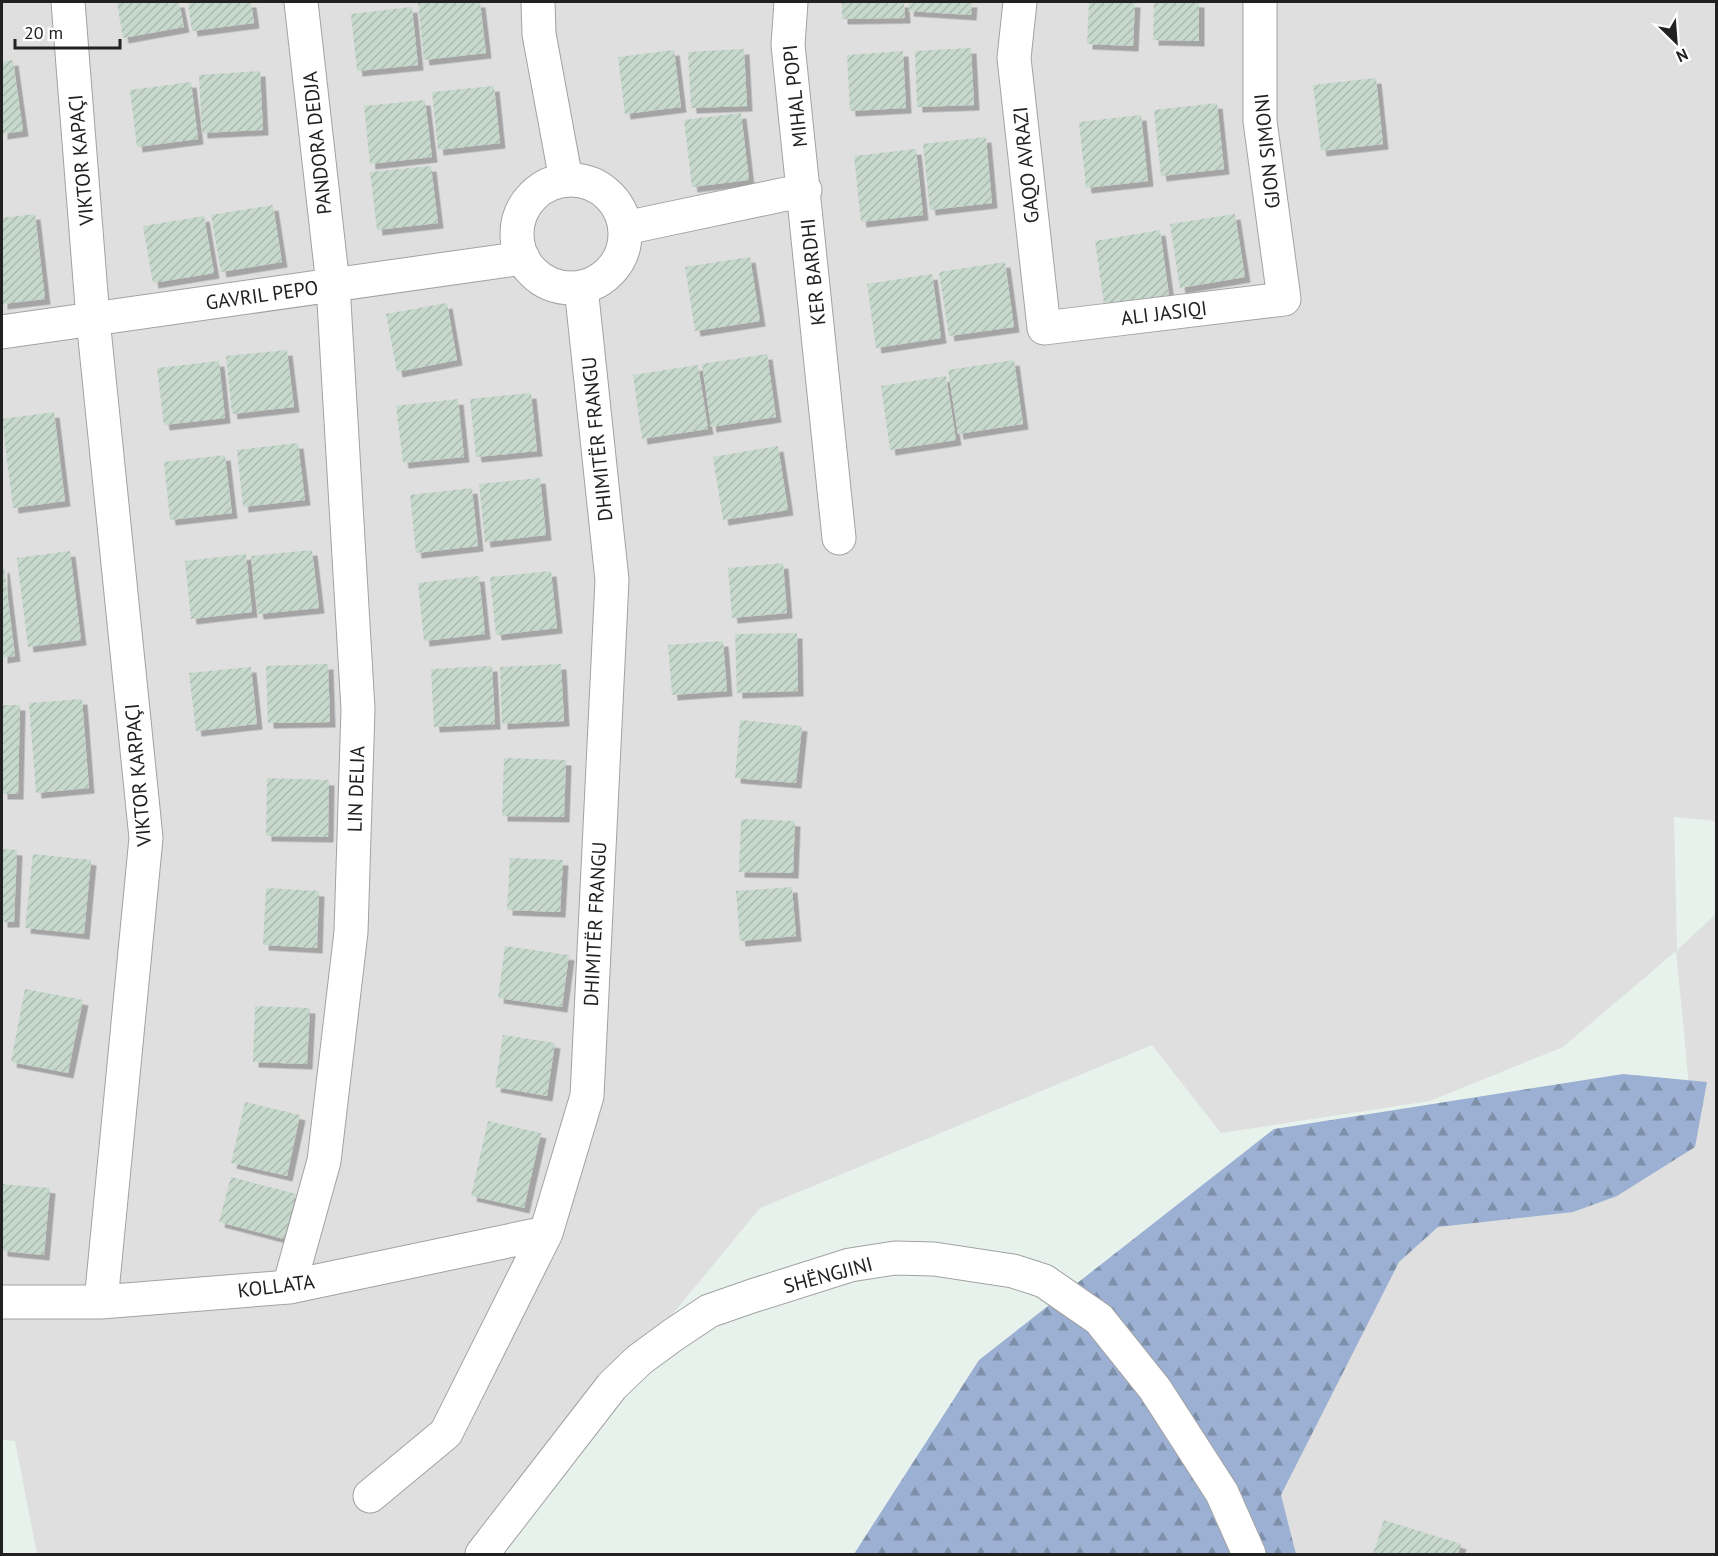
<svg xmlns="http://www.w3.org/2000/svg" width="1718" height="1556" font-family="'PT Sans',sans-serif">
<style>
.residential{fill:#dedfde}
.forest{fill:url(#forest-firs)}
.building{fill:url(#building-hatch);filter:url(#shadow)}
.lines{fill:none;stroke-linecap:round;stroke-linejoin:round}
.minor-casing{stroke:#a2a2a2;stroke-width:35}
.minor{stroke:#fff;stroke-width:33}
.labels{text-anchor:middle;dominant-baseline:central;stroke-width:4.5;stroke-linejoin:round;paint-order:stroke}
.street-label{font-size:20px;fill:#212121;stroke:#fff}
</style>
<defs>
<pattern id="forest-firs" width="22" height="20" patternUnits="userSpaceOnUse" patternTransform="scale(1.5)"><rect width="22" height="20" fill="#9bb0d2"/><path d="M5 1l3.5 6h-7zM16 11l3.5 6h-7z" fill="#7e8faa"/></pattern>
<pattern id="building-hatch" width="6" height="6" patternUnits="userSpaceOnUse" patternTransform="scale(1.5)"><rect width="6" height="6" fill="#c7d9cd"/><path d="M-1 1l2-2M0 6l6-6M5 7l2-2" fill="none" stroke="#abbab0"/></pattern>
<filter id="shadow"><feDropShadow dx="5.5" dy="5.5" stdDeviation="0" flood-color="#0004"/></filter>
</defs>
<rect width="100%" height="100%" fill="#e8f2ed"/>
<!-- residential -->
<path class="residential" d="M2,2h1714v819l-42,-4 3,133 39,-36v640h-420l-15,-59 117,-233 40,-35 257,-80 -19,-196 -113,96 -133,54 -209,32 -69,-88 -392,163 -285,346h-438l-22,-113 -13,-1z"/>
<!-- forest -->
<path class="forest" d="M1623,1074l84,8 -12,65 -78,49 -44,16 -135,15 -39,35 -118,233 15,59h-442l125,-194 295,-231z"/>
<!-- building -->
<path class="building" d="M117,2h62l5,25 -61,11z
M188,2h63l3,21 -62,8z
M418,2h62l6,51 -62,7z
M842,2h62l1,16 -63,1z
M909,2h63l-1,13 -63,-4z
M1089,2h46l-2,44 -46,-2z
M1154,2h45v39l-46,-1z
M412,7l6,58 -61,6 -6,-57z
M971,48l3,57 -57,2 -2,-56z
M744,49l3,57 -56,2 -3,-56z
M674,50l7,57 -56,7 -7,-57z
M903,51l3,57 -56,3 -3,-56z
M13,60l10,71 -21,3v-72z
M260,71l3,59 -61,3 -3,-58z
M1376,78l7,66 -62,7 -8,-66z
M191,82l7,57 -61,8 -7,-57z
M494,86l6,57 -62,7 -6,-58z
M425,100l7,57 -62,7 -6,-58z
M1217,103l7,66 -63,7 -7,-66z
M741,113l8,67 -57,7 -8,-67z
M1141,115l7,66 -62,7 -7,-66z
M986,137l6,66 -62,7 -7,-66z
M916,149l7,66 -62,7 -7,-66z
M431,166l7,57 -61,7 -7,-58z
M273,205l9,57 -61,10 -10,-57z
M35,214l10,85 -43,5v-86z
M1235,214l10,63 -65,11 -10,-64z
M204,216l10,57 -61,10 -10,-57z
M1160,230l9,65 -65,9 -9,-63z
M750,257l10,64 -65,10 -10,-64z
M1005,262l9,65 -65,9 -10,-64z
M932,274l9,64 -65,10 -9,-64z
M447,303l10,57 -60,12 -11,-58z
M287,350l7,57 -62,7 -6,-58z
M767,354l9,63 -65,10 -9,-63z
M1014,360l9,64 -65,10 -10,-64z
M219,361l6,57 -61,7 -7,-57z
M698,365l10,64 -66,10 -9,-64z
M946,376l10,64 -66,10 -9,-64z
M531,393l6,58 -61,6 -6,-58z
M458,399l6,58 -61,6 -7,-57z
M54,412l11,89 -52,7 -11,-89z
M298,443l7,57 -62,7 -6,-57z
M778,446l10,64 -65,10 -10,-63z
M225,455l7,58 -62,7 -6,-58z
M540,478l6,57 -61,7 -6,-58z
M472,488l6,58 -62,7 -6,-58z
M312,550l7,58 -61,6 -7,-58z
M70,551l11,89 -53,7 -11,-89z
M246,554l6,58 -61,7 -6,-58z
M783,563l4,50 -55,5 -4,-50z
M4,567l11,89 -13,2v-90z
M551,571l6,57 -61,7 -6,-58z
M479,576l6,58 -61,7 -6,-58z
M797,633l1,58 -61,2 -2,-59z
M723,641l4,50 -55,4 -4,-50z
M328,664l2,58 -62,1 -2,-57z
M561,664l3,57 -62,3 -2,-57z
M492,666l3,58 -61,3 -3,-58z
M251,667l6,57 -61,7 -7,-58z
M82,699l7,89 -53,5 -7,-90z
M2,705h18l-2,89h-16z
M740,720l62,6 -6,57 -61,-5z
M504,758l62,2 -2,57 -62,-1z
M267,778l62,2 -1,57 -62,-1z
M741,819l54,2 -2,52 -54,-1z
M2,849l15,1 -3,72h-12z
M33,854l58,6 -7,74 -59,-6z
M510,858l53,2 -3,52 -53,-2z
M792,887l4,49 -56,5 -4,-50z
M266,888l53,3 -2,57 -54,-3z
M505,946l64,9 -7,52 -64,-9z
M25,989l58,11 -15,73 -57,-11z
M255,1006l55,2 -3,56 -54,-2z
M503,1035l52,8 -8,53 -52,-9z
M245,1102l55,13 -13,61 -56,-13z
M488,1121l53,12 -17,75 -53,-12z
M231,1177l65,17 -12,45 -65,-17z
M2,1184l48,4 -6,67 -42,-4z
M1384,1520l77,24 -3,10h-85z"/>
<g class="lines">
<defs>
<path id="minor" d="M68,2l25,317 53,519 -45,464
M538,2l1,32 27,146
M791,2l-3,43 51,493
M1020,2l-6,56 30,270 240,-29 -24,-178v-119
M517 234a54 54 0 1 1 108 0a54 54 0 1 1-108 0Z
M625,228l180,-38
M2,332l521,-74
M289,1287l35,-126 27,-229 7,-223 -25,-424 -32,-283
M2,1302h99l188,-15 257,-54
M370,1496l76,-63 100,-200 41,-137 25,-516 -31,-293
M482,1554l130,-168 27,-26 34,-25 36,-24 43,-15 98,-31 45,-7 39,1 79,12 31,10 55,38 56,70 67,104 27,61"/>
</defs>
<!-- minor casing -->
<use href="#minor" class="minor-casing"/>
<!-- minor -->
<use href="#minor" class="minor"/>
</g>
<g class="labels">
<!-- street labels -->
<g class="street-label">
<text transform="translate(795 96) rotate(-96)">MIHAL POPI</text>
<text transform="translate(317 143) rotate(-96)">PANDORA DEDJA</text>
<text transform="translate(1267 151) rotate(-96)">GJON SIMONI</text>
<text transform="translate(81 160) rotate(-95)">VIKTOR KAPAÇI</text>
<text transform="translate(1026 165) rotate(-96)">GAQO AVRAZI</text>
<text transform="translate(813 272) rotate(-96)">KER BARDHI</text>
<text transform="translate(262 295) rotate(-8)">GAVRIL PEPO</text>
<text transform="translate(1164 313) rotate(-7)">ALI JASIQI</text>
<text transform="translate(597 439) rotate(-96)">DHIMITËR FRANGU</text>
<text transform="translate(138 775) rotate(-95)">VIKTOR KARPAÇI</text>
<text transform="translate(356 789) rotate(-88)">LIN DELIA</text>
<text transform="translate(595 924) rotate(-87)">DHIMITËR FRANGU</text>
<text transform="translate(828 1275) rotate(-15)">SHËNGJINI</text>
<text transform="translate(276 1286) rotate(-7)">KOLLATA</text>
</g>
</g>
<!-- border -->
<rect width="1718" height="1556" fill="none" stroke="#212121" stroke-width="6"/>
<!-- north arrow -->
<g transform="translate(1676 42) rotate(155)" stroke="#ffffff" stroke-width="4.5" paint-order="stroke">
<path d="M0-4.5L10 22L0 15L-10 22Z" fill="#212121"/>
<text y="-9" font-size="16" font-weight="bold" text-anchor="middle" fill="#212121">N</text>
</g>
<!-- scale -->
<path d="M15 39v9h105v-9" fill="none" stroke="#212121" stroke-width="3"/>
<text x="24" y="39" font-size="18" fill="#212121" stroke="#ffffff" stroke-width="4.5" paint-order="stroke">20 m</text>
</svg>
